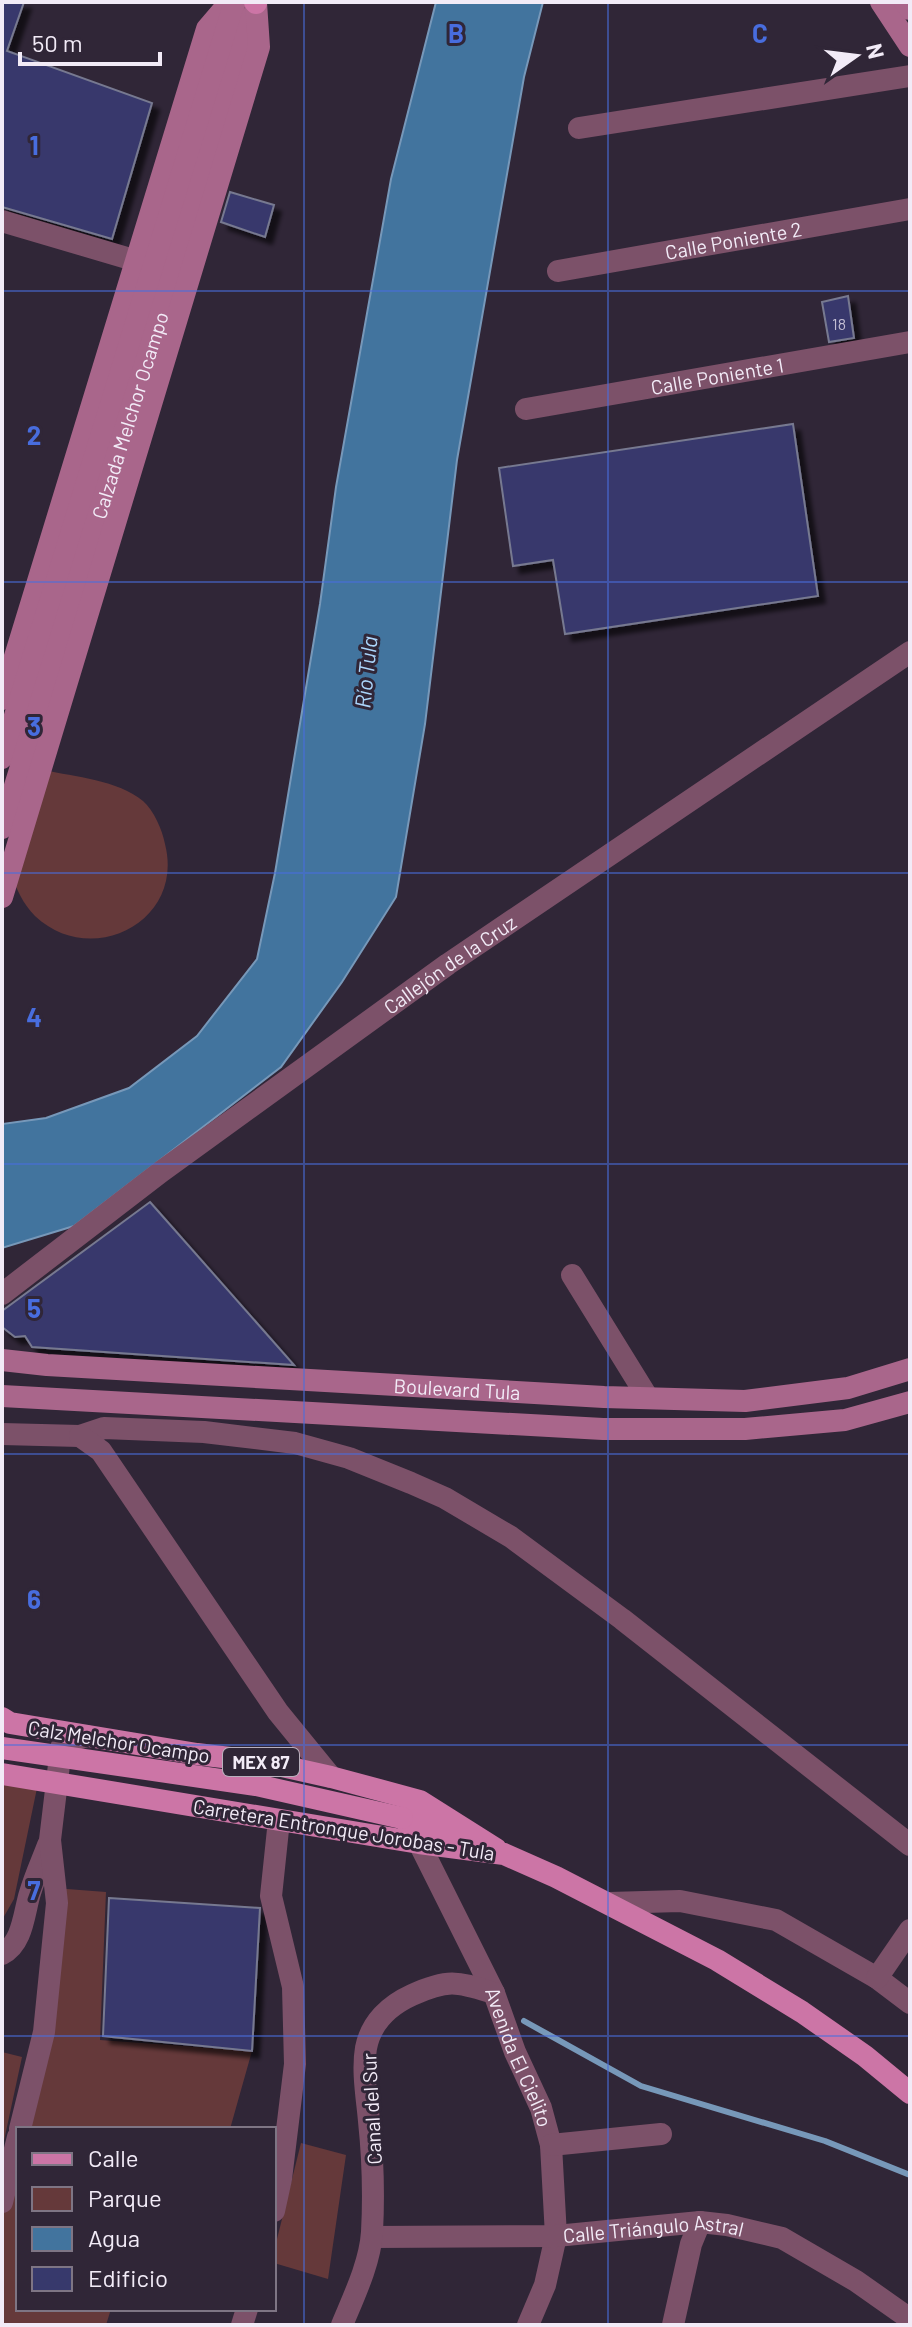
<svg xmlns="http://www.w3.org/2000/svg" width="912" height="2327" font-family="Barlow,sans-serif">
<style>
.green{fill:#65393a}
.water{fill:#42749e;stroke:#7798b9;stroke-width:2}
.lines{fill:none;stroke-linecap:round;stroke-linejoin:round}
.stream{stroke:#7798b9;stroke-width:6}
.building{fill:#37396c;stroke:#777990;stroke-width:2;filter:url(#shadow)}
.minor{stroke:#7c5169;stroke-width:22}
.secondary{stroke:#a9668b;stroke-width:22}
.primary{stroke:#cc75a6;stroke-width:22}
.primary-bridge{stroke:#cc75a6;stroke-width:22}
.grid{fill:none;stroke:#486dde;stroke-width:2;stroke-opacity:0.55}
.labels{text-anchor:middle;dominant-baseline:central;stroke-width:6;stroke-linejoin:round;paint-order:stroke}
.number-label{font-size:16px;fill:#c3bed4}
.shield{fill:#302637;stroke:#b8b0bd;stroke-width:2}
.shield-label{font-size:18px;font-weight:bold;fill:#f2ebf7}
.street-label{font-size:20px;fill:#f2ebf7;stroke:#302637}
.water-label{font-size:22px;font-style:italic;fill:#abd5fb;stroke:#302637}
.grid-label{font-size:26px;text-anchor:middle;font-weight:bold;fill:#486dde;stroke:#302637;stroke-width:6;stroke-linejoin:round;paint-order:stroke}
</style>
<defs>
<filter id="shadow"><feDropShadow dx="7" dy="7" stdDeviation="2" flood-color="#0009"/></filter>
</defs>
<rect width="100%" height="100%" fill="#302637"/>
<!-- green -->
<path class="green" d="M44,770c31,7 74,10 99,31 11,10 19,28 22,43 20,78 -74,125 -130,72 -12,-12 -19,-28 -24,-42z
M2,1784l35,4 -23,111 -12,21z
M54,1888l52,4 -6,148 152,11 -22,78h-209z
M2,2052l20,5 -20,93z
M18,2140v169h93l-5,16h-104v-122z
M301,2143l45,12 -18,124 -54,-16v-12z"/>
<!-- water -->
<path class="water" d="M436,2h107l-19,75 -67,383 -32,264 -29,173 -54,85 -61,85 -207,159 -72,22v-124l44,-6 83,-30 68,-52 60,-77 18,-86 45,-269 16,-117 55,-308z"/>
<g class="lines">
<!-- stream -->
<path class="stream" d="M524,2021l117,65 184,55 85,34"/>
</g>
<!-- building -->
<path class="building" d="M2,2h22l-17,49 145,52 -40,136 -110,-32z
M230,192l44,13 -9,32 -44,-15z
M848,296l6,42 -25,4 -7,-40z
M793,424l25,172 -253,38 -12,-74 -40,6 -14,-98z
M150,1202l144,163 -262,-18 -7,-11 -10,1 -13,-10v-16z
M109,1898l151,10 -8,143 -149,-15z"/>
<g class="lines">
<!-- minor -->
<g class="minor">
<path d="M579,128l331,-52"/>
<path d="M2,221l152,45"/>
<path id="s1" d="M558,271l352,-62"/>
<path id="s2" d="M526,409l384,-67"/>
<path d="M572,1275l76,123"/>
<path id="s3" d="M2,1294l160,-123 286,-207 462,-312"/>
<path d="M2,1434l78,2 24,-8 100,4 91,11 54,15 62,25 34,15 66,39 111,82 288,226"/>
<path d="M80,1436l21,15 177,261 53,65"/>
<path id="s4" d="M422,1830l-3,13 75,150 21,59 26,56 10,37 5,91 -11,49 -17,40"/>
<path d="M609,1903l71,-2 96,19 101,58 33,25"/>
<path d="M2,1954c21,-10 22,-42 28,-61 5,-17 12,-32 18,-48"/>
<path d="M877,1978l33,-48"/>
<path d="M20,2129l24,-97 13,-129 -7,-63 11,-92 11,-8 15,-4"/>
<path d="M551,2145l110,-11"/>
<path d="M2,2202l16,-65"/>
<path d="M274,2211l7,-32 14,-115 -2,-77 -22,-91 8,-76"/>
<path id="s5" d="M372,2237l184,-1 144,-14 27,3 55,13 74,43 54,38"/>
<path d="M242,2325l5,-16"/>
<path d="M342,2325c12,-29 28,-62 30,-93 2,-38 1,-73 -3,-111 -2,-23 -7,-50 -3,-73 5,-26 24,-43 46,-53 37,-17 46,-13 82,-2"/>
<path d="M673,2325l18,-81 9,-22"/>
</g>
<!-- secondary -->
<g class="secondary">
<path d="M881,2l29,44"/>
<path d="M905,2l5,7"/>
<path d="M2,699l205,-670 23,-27"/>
<path d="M2,758l233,-756"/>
<path id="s6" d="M2,828l251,-813"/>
<path d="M2,897l257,-850 -3,-44"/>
<path id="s7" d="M2,1360l45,5 557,32 141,4 103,-13 62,-19"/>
<path d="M2,1396l601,33h142l100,-9 65,-18"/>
</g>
<!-- primary -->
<path class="primary" d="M255,2l1,1
M2,1718l8,5 187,31 67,8 67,15 89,24 76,48
M2,1774l417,69 85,11 52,23 161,83 85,52 63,44 45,37
M402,1818l60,21"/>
<!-- primary-bridge -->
<path class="primary-bridge" d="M2,1748l254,37 146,33"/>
</g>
<!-- grid -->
<path class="grid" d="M304,2v2323M608,2v2323M2,291h908M2,582h908M2,873h908M2,1164h908M2,1454h908M2,1745h908M2,2036h908"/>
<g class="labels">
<!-- number labels -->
<g class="number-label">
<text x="839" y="323">18</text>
</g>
<!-- shield labels -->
<rect class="shield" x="223" y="1748" width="76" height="28" rx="6"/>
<g class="shield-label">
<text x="261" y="1762">MEX 87</text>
</g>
<!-- street labels -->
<g class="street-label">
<text stroke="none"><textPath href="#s1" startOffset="178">Calle Poniente 2</textPath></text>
<text stroke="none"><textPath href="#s2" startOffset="194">Calle Poniente 1</textPath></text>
<text stroke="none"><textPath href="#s6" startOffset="432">Calzada Melchor Ocampo</textPath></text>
<text stroke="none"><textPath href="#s3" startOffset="556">Callejón de la Cruz</textPath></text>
<text stroke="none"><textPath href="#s7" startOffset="456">Boulevard Tula</textPath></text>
<text transform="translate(119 1741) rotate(9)">Calz Melchor Ocampo</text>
<text transform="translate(344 1829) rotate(9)">Carretera Entronque Jorobas - Tula</text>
<text stroke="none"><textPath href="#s4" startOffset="250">Avenida El Cielito</textPath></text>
<text transform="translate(371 2109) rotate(-93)">Canal del Sur</text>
<text stroke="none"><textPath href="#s5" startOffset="282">Calle Triángulo Astral</textPath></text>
</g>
<!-- water labels -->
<g class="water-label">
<text transform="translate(365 672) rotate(-84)">Río Tula</text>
</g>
</g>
<g class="grid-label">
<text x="456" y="43">B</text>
<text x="760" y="43">C</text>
<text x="34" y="155">1</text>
<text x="34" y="445">2</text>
<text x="34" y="736">3</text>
<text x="34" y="1027">4</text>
<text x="34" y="1318">5</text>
<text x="34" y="1609">6</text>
<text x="34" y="1900">7</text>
</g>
<!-- border -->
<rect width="912" height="2327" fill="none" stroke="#f2ebf7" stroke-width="8"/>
<!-- legend -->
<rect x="16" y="2127" width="260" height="184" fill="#302637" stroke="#7e7584" stroke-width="2"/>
<rect x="32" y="2153" width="40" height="12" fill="#cc75a6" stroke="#7e7584" stroke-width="2"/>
<text x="88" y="2167" font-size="24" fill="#f2ebf7">Calle</text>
<rect x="32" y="2187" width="40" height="24" fill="#65393a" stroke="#7e7584" stroke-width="2"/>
<text x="88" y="2207" font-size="24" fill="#f2ebf7">Parque</text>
<rect x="32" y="2227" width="40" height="24" fill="#42749e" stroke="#7e7584" stroke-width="2"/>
<text x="88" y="2247" font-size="24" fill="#f2ebf7">Agua</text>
<rect x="32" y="2267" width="40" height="24" fill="#37396c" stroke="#7e7584" stroke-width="2"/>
<text x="88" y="2287" font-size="24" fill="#f2ebf7">Edificio</text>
<!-- north arrow -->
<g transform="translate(856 56) rotate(76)" stroke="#302637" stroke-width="6" paint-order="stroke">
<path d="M0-6L14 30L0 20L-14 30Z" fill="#f2ebf7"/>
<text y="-12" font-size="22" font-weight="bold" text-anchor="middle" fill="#f2ebf7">N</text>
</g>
<!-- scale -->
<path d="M20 52v12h140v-12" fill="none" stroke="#f2ebf7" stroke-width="4"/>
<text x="32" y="52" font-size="24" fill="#f2ebf7" stroke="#302637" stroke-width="6" paint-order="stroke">50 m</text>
</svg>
